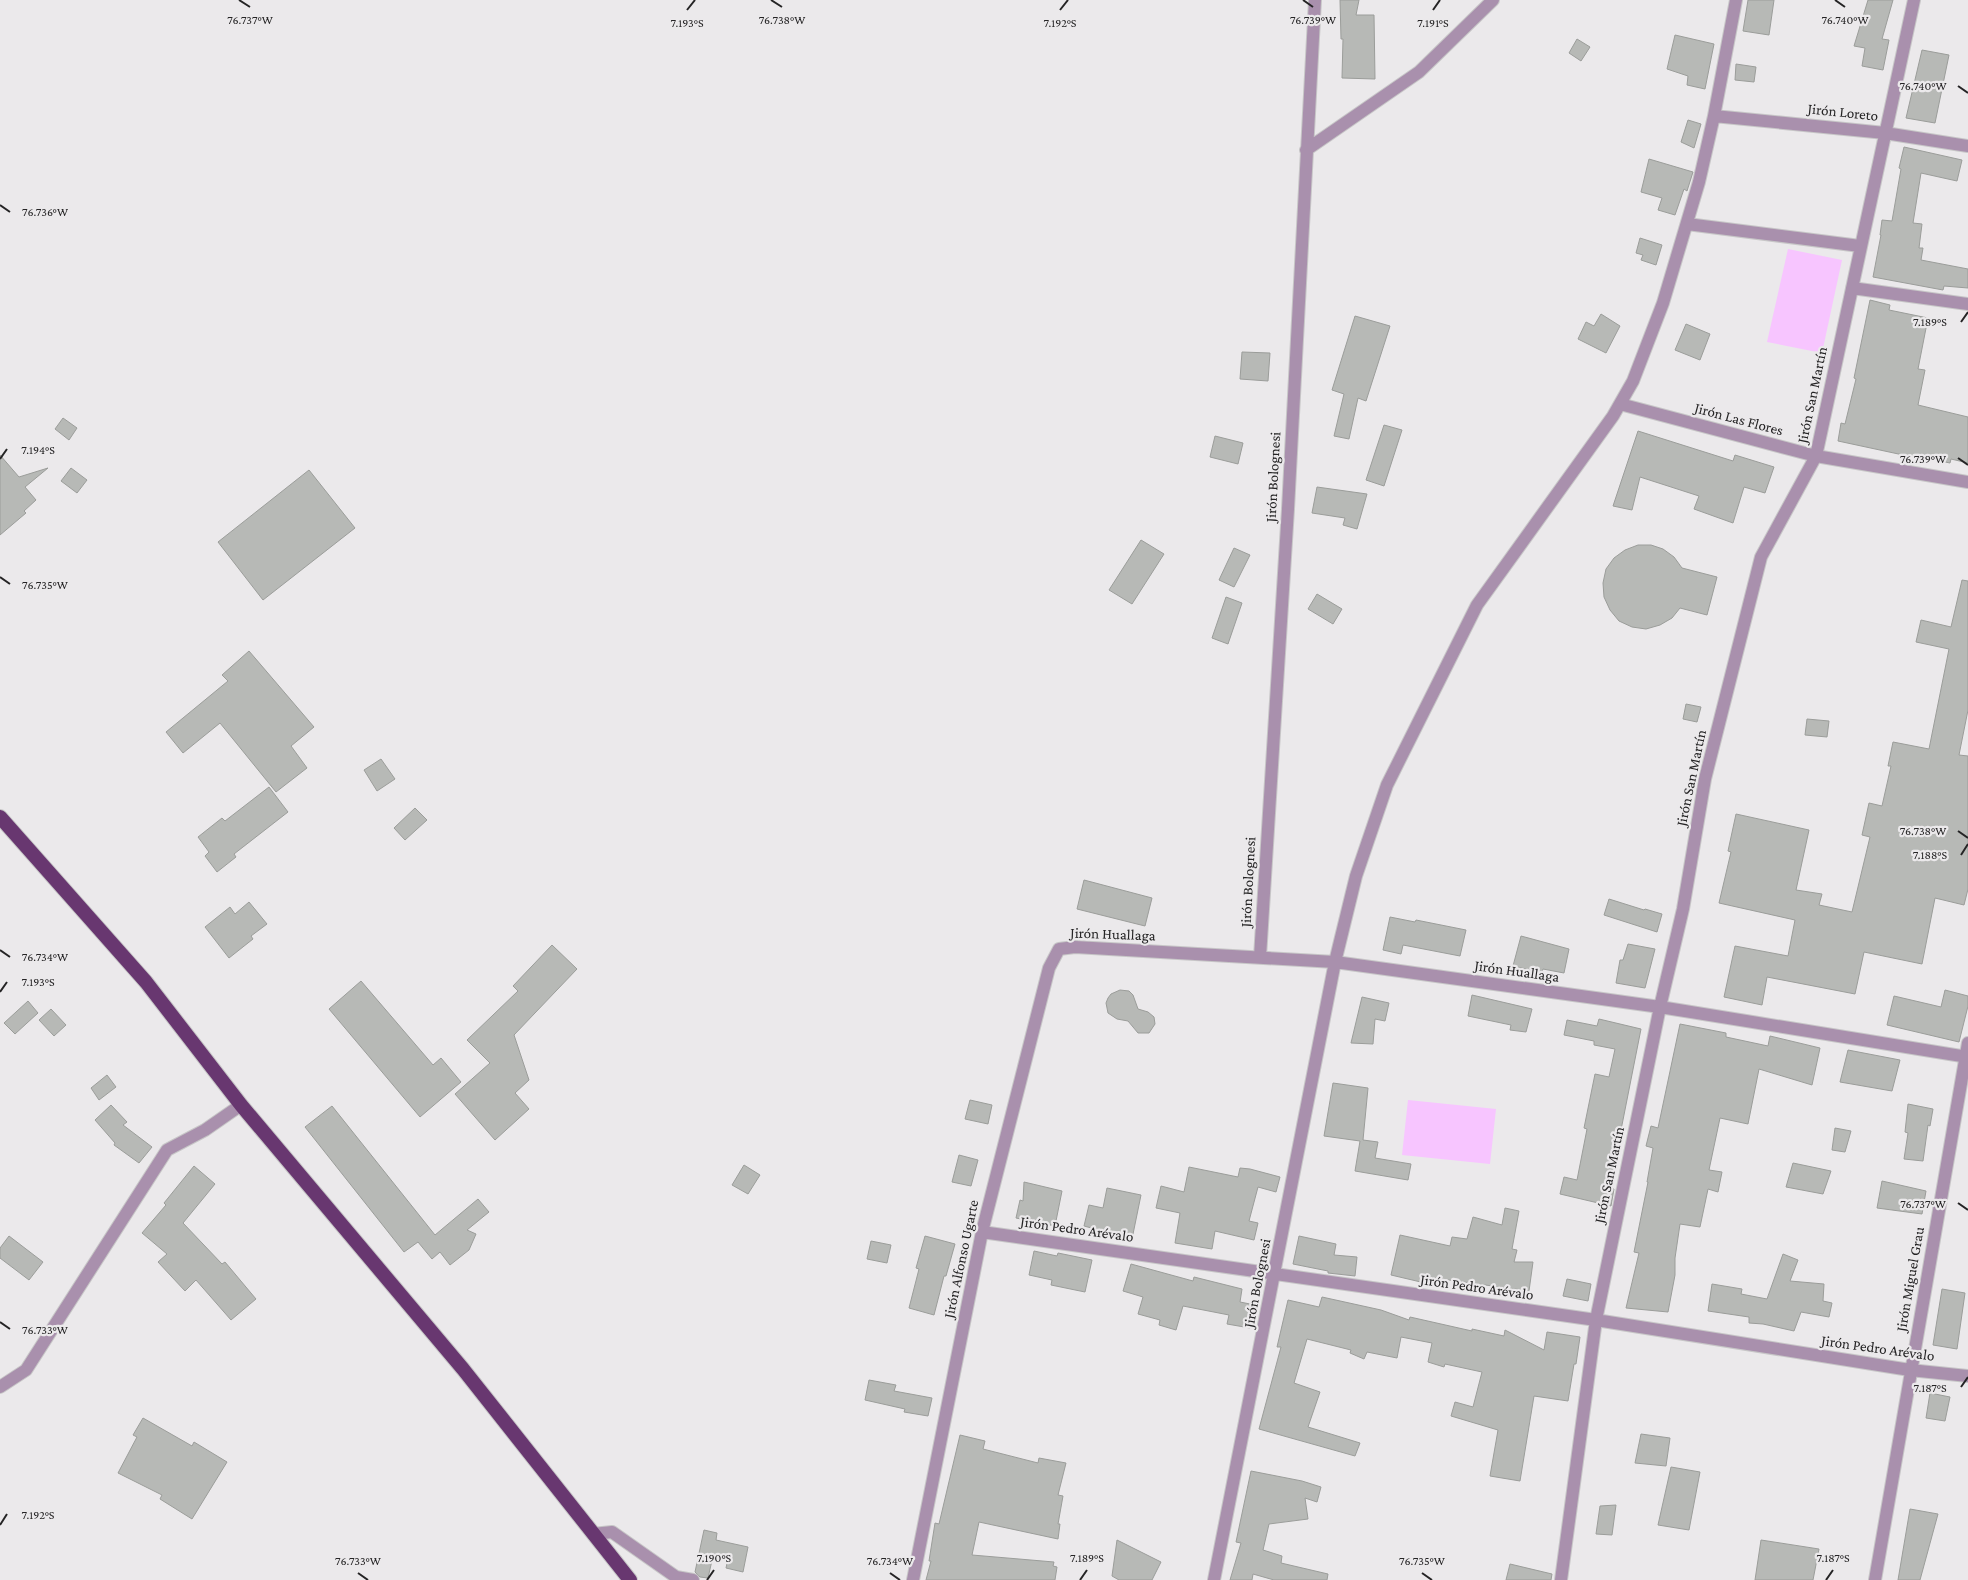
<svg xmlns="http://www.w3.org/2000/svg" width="1968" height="1580" font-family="'Crimson Pro',serif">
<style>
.green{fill:#f7c5ff}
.building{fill:#b7b9b6;stroke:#9b9d9a}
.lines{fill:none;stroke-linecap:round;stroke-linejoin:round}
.minor-casing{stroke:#c7c6c7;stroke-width:14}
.trunk-casing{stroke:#c7c6c7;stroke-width:16}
.minor{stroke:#a990ad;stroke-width:12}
.trunk{stroke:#683770;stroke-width:14}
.ticks{fill:none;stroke:#252425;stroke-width:2}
.labels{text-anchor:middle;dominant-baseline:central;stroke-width:4.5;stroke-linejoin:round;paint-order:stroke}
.street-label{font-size:15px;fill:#252425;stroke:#ebe9eb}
.ticks-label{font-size:12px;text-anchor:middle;fill:#252425;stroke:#ebe9eb;stroke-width:4.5;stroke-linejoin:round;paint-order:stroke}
</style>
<rect width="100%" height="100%" fill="#ebe9eb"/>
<!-- green -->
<path class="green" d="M1788,249l54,11 -20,93 -55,-11z
M1408,1100l88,9 -6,55 -88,-9z"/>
<!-- building -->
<path class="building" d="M1340,0h19l-3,15h18l1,64 -33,-1 1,-39h-2z
M1748,0h26l-5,35 -26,-4z
M1868,0h25l-11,39 7,1 -6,30 -21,-4 3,-18 -11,-2z
M1675,35l39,9 -9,45 -18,-4 1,-9 -21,-7z
M1577,39l13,8 -9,14 -12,-8z
M1922,50l27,5 -14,68 -29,-5z
M1736,64l20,3 -2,15 -19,-2z
M1688,120l13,4 -7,24 -13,-6z
M1904,147l58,13 -5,21 -36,-8 -8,50 9,1 -3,24h4l-2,12 47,9v19l-24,-2 -1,4 -70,-13 8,-42h-1l2,-15 10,1 9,-52 -2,-1z
M1649,159l44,13 -6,19 -3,-2 -9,26 -17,-5 4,-12 -21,-6z
M1640,238l22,7 -6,20 -15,-5 2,-5 -7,-2z
M1870,300l20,5 -1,5 39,8 -10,51 7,1 -7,35 50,12v46l-17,-4 -1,4 -19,-4v2l-93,-20 3,-18 4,1 11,-45 -2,-1z
M1601,314l19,12 -14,27 -28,-14 8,-17 8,4z
M1355,316l35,10 -24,75 -8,-3 -9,41 -15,-3 10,-42 -12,-4z
M1686,324l24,10 -10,26 -25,-10z
M1242,352l28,1 -2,28 -28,-2z
M63,418l14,10 -8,12 -14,-11z
M1384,425l18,5 -18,56 -18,-6z
M1638,431l95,30 2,-6 39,12 -9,26 -21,-6 -11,36 -39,-14 5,-13 -59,-19 -8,33 -19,-4z
M1215,436l28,7 -5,21 -28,-7z
M0,455l19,22 29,-9 -23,19 11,13 -12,11 2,2 -26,22z
M71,468l16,12 -10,13 -16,-12z
M309,470l46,58 -92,72 -45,-58z
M1317,487l50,7 -10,35 -14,-4 2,-7 -33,-5z
M1141,540l23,14 -32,50 -23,-14z
M1638,545h13l12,4 11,8 8,11 35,9 -10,38 -27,-7 -8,10 -12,7 -14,4 -14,-2 -13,-6 -9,-11 -6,-13 -1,-14 3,-14 8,-11 11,-8z
M1234,548l16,7 -16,32 -15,-7z
M1962,580l6,1v129l-9,45 9,1v133l-4,16 -29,-7 -13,66 -58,-12 -9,42 -88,-17 -5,28 -38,-8 11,-51 53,10 7,-36 -76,-17 12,-51 -3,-1 8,-37 73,16 -13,60 26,4 -3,11 33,7 18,-75 -8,-2 7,-32 13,3 9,-40h-3l5,-24 36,7 20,-100 -33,-7 5,-22 30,7z
M1317,594l25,15 -9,15 -25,-15z
M1226,597l16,6 -14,41 -16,-6z
M249,651l65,76 -23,19 16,22 -31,24 -56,-69 -37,30 -17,-21 62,-51 -6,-6z
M1686,704l15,3 -4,15 -14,-3z
M1807,719l22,2 -2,16 -22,-2z
M381,759l14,20 -18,12 -13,-21z
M269,787l19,25 -54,42 2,3 -19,15 -12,-16 4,-4 -11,-15 24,-19 3,3z
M415,808l12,12 -22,20 -11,-12z
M1084,880l68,18 -7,28 -68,-17z
M1609,899l35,11 1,-1 17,5 -5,18 -53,-17z
M249,902l18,22 -16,12 2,3 -24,19 -24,-31 25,-20 5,7z
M1390,917l25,5 1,-2 50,10 -6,26 -57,-11 -2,9 -18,-4z
M1521,936l48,13 -5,24 -21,-4 -2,4 -28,-7z
M1628,944l27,5 -10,39 -29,-5 4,-23h3z
M552,945l25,24 -63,66 15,45 -14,13 14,16 -34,31 -40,-46 35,-31 -23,-23 51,-49 -5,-5z
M361,981l72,84 8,-7 20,24 -41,35 -91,-108z
M1120,990l9,1 4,4 5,14 10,3 6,5 1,7 -6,9h-11l-10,-12 -11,-2 -9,-6 -2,-10 2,-5 3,-4z
M1945,990l23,6v10l-9,36 -72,-17 7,-29 47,11z
M1472,995l60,14 -6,23 -16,-2 1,-5 -43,-9z
M1362,997l27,6 -4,18 -10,-2 -2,25 -22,-1z
M28,1001l10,12 -23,21 -11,-11z
M51,1009l15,16 -12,11 -15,-16z
M1599,1019l42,10 -21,106h-2l-6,28h4l-5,25 3,1 -3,17 -51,-12 4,-17 13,3 10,-51 -3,-1 11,-54 14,3 6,-28 -21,-4v-4l-30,-6 3,-15 30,6z
M1680,1024l46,9v4l42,9 2,-10 50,12 -8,37 -53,-16 -11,55 -28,-6 -11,52 13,2 -4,20 -10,-3 -8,38 -20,-3 -5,34v17l-7,37 -42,-4 13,-55 -5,-1 14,-70h-1l6,-34 -7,-2 5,-20 7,2z
M1848,1050l52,10 -8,31 -52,-9z
M107,1075l9,12 -17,13 -8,-12z
M1333,1083l35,5 -5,52 15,2 -3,16 36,6 -3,16 -53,-9 5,-30 -36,-5z
M970,1100l22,5 -4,19 -23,-5z
M1908,1104l25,5 -3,17 -2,-1 -5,36 -19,-2 4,-26 -3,-1z
M111,1105l16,17 -4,3 29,22 -13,16 -25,-18 1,-2 -20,-23z
M332,1106l103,129 43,-36 11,13 -22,18 9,4 -7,16 -19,15 -10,-13 -8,7 -14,-17 -14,10 -99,-125z
M1835,1128l16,3 -6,21 -13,-2z
M959,1155l19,5 -7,26 -19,-4z
M1793,1163l38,8 -8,23 -37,-7z
M744,1165l16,10 -12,19 -16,-9z
M194,1166l21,18 -32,39 39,41 3,-2 31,37 -25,21 -35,-40 -11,11 -27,-29 9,-8 -25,-21 24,-28 -2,-2z
M1189,1167l49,10 2,-9 10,1 30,8 -4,15 -18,-5 -9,34 9,2 -4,17 -39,-9 -3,18 -37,-6 5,-30 -24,-5 5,-22 23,6z
M1882,1181l44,10 -4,23 -45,-6z
M1024,1182l38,9 -7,35 -39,-8 4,-18 3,1z
M1107,1188l34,7 -9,44 -48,-13 5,-21 14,3z
M1505,1208l14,3 -7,38 5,1 -3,12h19l-4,29 -102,-14 -2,6 -34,-8 9,-40 50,11 2,-9 15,2 6,-22 29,8z
M9,1236l34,26 -14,18 -29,-22v-10z
M925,1236l30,8 -9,32h-2l-10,39 -25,-7 10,-39 -3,-1z
M1299,1236l37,8 -2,11 23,2 -2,19 -27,-3v-2l-35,-7z
M871,1241l20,4 -4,18 -20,-4z
M1034,1251l23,5 1,-3 34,7 -7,32 -34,-7 1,-5 -23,-5z
M1783,1254l15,6 -8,21 34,3 -1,17 9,2 -3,14 -28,-5 -7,19 -31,-7 -14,-1v-6l-41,-6 4,-27 30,5 -1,5 26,5z
M1131,1264l62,17 1,-4 48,12 -2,13 15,3 -5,23 -23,-4 2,-9 -46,-9 -7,24 -17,-5 1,-5 -22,-6 5,-17 -20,-6z
M1567,1279l24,5 -3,17 -25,-5z
M1942,1289l23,4 -8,56 -24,-4z
M1322,1297l59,13 28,10 1,-3 62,14v-2l32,7 1,-6 39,20 3,-18 33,5 -4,27h-2l-6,37 -34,-5 -14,85 -30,-5 8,-46 -47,-14 4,-14 18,5 9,-35 -37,-8 -1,3 -16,-5 4,-19 -31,-6 -4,21 -30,-6 -3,7 -14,-6 1,-3 -44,-11 -13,44 26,9 -12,35 52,16 -5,13 -96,-27 22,-82h-4l11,-47 31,7z
M869,1380l27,5 -2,6 38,7 -4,18 -24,-4 1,-3 -40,-9z
M1930,1393l20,4 -5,24 -19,-3z
M143,1418l49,28 2,-4 33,20 -35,57 -32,-20 2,-4 -44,-22 19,-36 -4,-2z
M1641,1434l29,4 -4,28 -31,-3z
M960,1435l25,6 -2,8 55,14 1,-5 27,5 -8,32 5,1 -5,28h2l-2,15 -79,-17 -7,33 82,7 -1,4 4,1 -2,13h-129l5,-19h-2l6,-38 4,1z
M1671,1467l29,5 -11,58 -31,-5z
M1251,1471l51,10 19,6 -4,15 -12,-4 3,21 -39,5 -6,26 19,6 -1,7 47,11 -1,6h-53l-21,-6 -1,6h-22l11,-37 -5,-1z
M1616,1505l-4,30 -16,-1 4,-28z
M1910,1509l28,5 -18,66h-22z
M704,1530l13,3 -1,7 32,7 -5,25 -17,-4 2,-9 -15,-3 -5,22 -8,-1 -5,-5z
M1117,1540l44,22 -9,18h-33l-7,-4z
M1761,1540l58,9 -6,31h-58z
M1510,1564l42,10 -1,6h-45z"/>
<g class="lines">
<defs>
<path id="minor" d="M1714,116l171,17 83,13
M1306,150l113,-78 74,-72
M1687,224l173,22
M1852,288l116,16
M1620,404l196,52 152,26
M1260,957l28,-448 27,-509
M982,1232l614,88 314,50 58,6
M0,1387l26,-17 141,-220 38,-20 36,-25
M593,1534l19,-2 64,45 17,3
M913,1580l69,-348 67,-264 10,-19 16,-2 260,15 325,45 308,50
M1214,1580l121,-618 21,-86 31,-91 90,-180 136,-189 20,-35 30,-78 36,-121 15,-66 22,-116
M1561,1580l35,-260 64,-313 23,-98 22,-130 56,-222 55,-101 98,-456
M1875,1580l93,-537"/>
<path id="trunk" d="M0,817l146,165 95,123 222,264 167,211"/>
</defs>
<!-- minor casing -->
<use href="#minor" class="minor-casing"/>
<!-- trunk casing -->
<use href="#trunk" class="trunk-casing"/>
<!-- minor -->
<use href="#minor" class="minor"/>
<!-- trunk -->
<use href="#trunk" class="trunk"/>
</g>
<!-- ticks -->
<path class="ticks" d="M239,0l11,7M771,0l11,7M1303,0l10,7M1835,0l10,7M687,10l8,-10M1060,10l8,-10M1433,10l7,-10M1958,86l10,7M0,205l10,7M1961,322l7,-10M1958,458l10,7M0,459l7,-10M0,577l10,7M1958,831l10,7M1961,855l7,-11M0,950l10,7M0,992l7,-10M1958,1203l10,7M0,1322l10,7M1961,1387l7,-10M0,1525l7,-11M358,1573l10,7M890,1573l10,7M1422,1573l10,7M707,1580l7,-10M1080,1580l7,-10M1826,1580l7,-10"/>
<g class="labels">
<!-- street labels -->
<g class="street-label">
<text transform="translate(1843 112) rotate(6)">Jirón Loreto</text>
<text transform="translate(1812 395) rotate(-78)">Jirón San Martín</text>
<text transform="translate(1739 419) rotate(15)">Jirón Las Flores</text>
<text transform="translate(1273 477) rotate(-87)">Jirón Bolognesi</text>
<text transform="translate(1691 778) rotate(-78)">Jirón San Martín</text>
<text transform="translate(1248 882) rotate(-87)">Jirón Bolognesi</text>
<text transform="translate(1113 934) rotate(2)">Jirón Huallaga</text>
<text transform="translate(1517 971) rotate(8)">Jirón Huallaga</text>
<text transform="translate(1609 1175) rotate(-78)">Jirón San Martín</text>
<text transform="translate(1077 1229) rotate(8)">Jirón Pedro Arévalo</text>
<text transform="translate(961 1259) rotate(-78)">Jirón Alfonso Ugarte</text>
<text transform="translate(1910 1279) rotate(-80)">Jirón Miguel Grau</text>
<text transform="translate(1257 1283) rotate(-79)">Jirón Bolognesi</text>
<text transform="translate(1477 1287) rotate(8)">Jirón Pedro Arévalo</text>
<text transform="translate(1878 1348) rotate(8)">Jirón Pedro Arévalo</text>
</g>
</g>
<g class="ticks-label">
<text x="1845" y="24">76.740°W</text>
<text x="250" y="24">76.737°W</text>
<text x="782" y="24">76.738°W</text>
<text x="1313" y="24">76.739°W</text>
<text x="687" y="27">7.193°S</text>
<text x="1060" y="27">7.192°S</text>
<text x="1433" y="27">7.191°S</text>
<text x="1923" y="90">76.740°W</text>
<text x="45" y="216">76.736°W</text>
<text x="1930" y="326">7.189°S</text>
<text x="38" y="454">7.194°S</text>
<text x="1923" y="463">76.739°W</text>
<text x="45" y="589">76.735°W</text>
<text x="1923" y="835">76.738°W</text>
<text x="1930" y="859">7.188°S</text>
<text x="45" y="961">76.734°W</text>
<text x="38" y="986">7.193°S</text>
<text x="1923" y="1208">76.737°W</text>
<text x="45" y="1334">76.733°W</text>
<text x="1930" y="1392">7.187°S</text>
<text x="38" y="1519">7.192°S</text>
<text x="714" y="1562">7.190°S</text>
<text x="1087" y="1562">7.189°S</text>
<text x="1833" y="1562">7.187°S</text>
<text x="358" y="1565">76.733°W</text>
<text x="890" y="1565">76.734°W</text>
<text x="1422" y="1565">76.735°W</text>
</g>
</svg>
